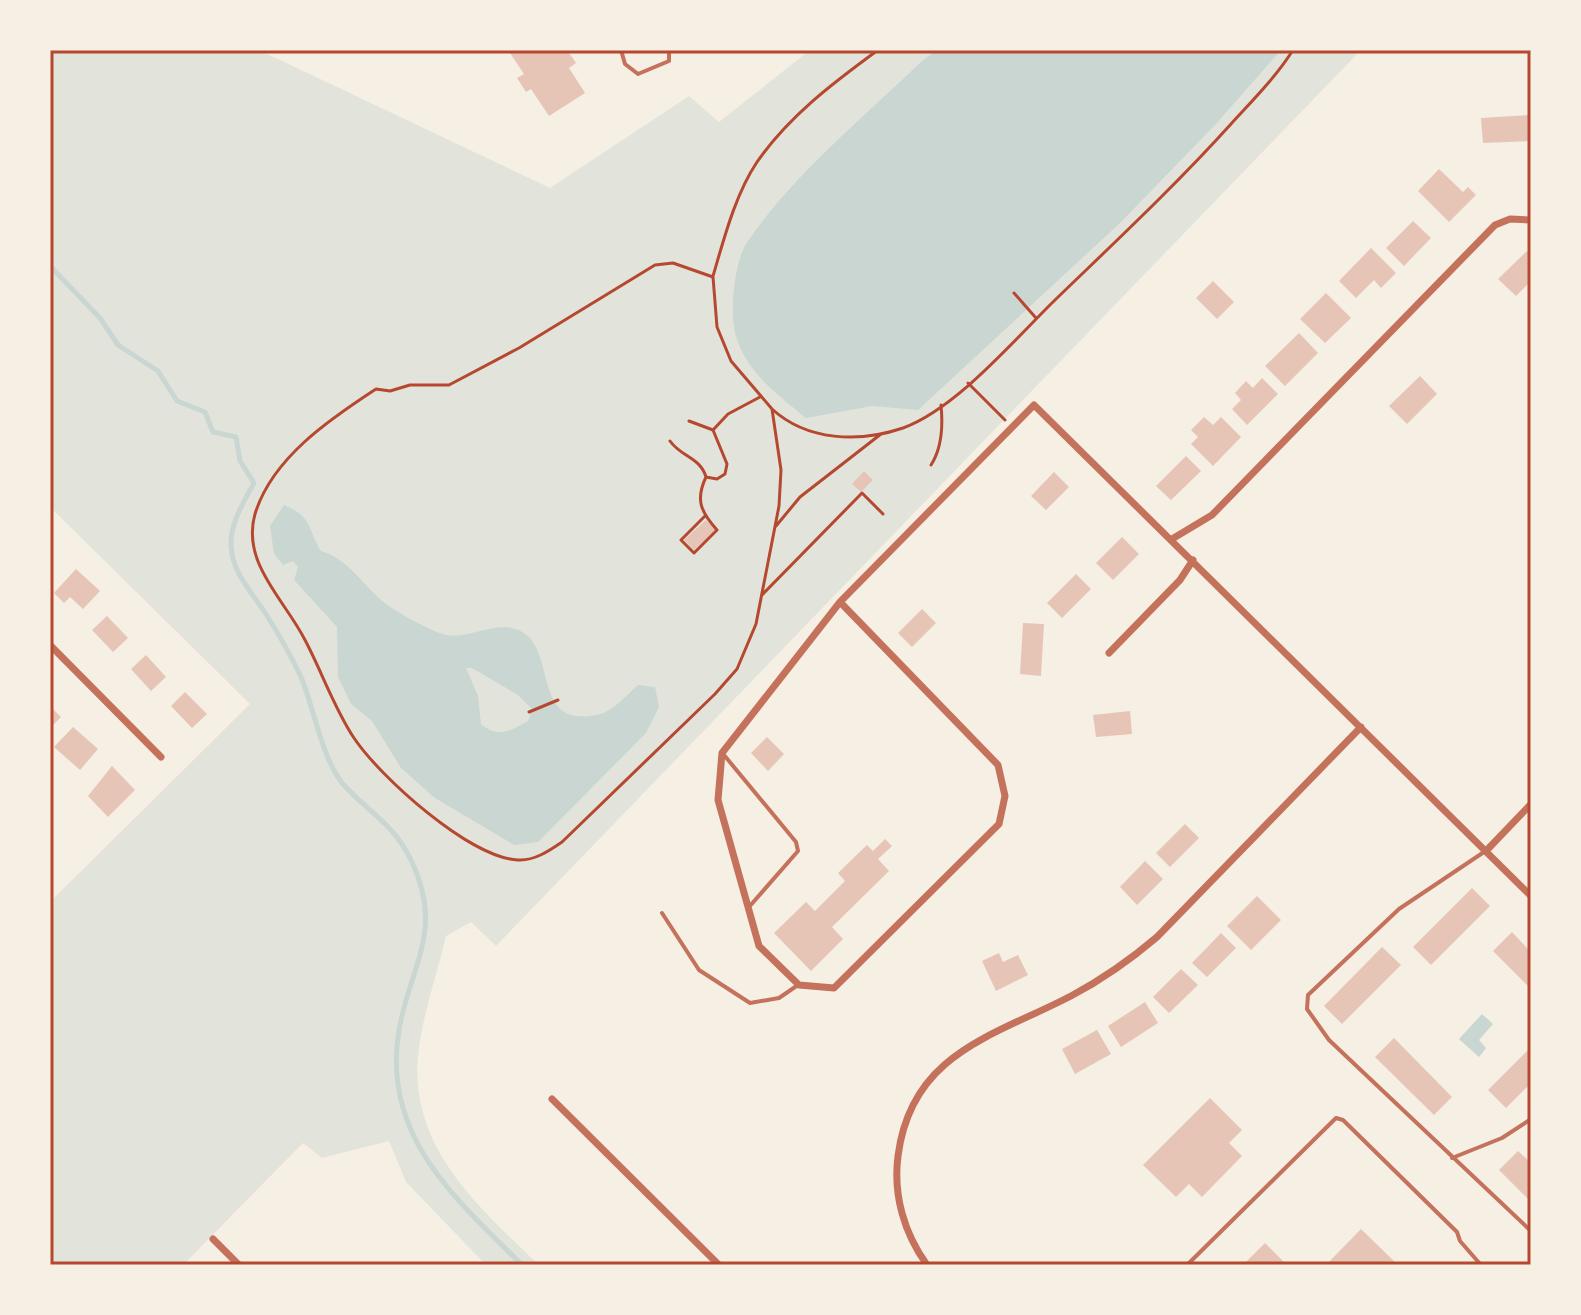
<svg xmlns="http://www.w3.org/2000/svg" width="1581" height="1315" font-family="Rubik,sans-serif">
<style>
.green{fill:#e2e4dc}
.water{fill:#c9d6d2;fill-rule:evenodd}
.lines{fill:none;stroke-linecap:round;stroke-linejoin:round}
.stream{stroke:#c9d6d2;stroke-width:5}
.building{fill:#e6c5b7}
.path{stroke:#b5482f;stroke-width:3}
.service{stroke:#c5725c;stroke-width:4}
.minor{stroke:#c5725c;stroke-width:7}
.neatline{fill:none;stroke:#b5482f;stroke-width:3}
</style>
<rect width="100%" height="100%" fill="#f6efe4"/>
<!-- green -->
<path class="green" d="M50,50h209l291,138 139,-92 30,26 91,-72h551l-865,896 -25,-24 -25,14c-9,39 -24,80 -28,120 -8,92 60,150 121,209h-53l-80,-83 -17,-41 -67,17 -19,-15 -120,122h-133v-363l200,-198 -200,-197z"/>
<!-- water -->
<path class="water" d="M937,50h344l-66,75 -95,98 -202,187 -46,-4 -66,12c-28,-23 -60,-46 -70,-82 -7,-23 -2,-76 12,-95 45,-66 117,-125 174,-180z
M284,505c29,12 23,23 37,46 28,8 42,35 65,53 14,10 43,26 60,31 24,5 54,-18 78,-2 28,19 14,78 52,83 32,3 40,-11 62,-31l17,2 4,20 -13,26 -108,109 -24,3 -79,-47 -34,-30 -29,-47 -21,-17 -13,-27 -1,-50 -43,-47 4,-13 -5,-6 -10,4 -9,-11 -4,-28zM466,668h6l46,27 14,14 -4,12c-19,10 -29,18 -47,3l-3,-28z
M1482,1014l11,10 -14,16 7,8 -7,9 -20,-18z"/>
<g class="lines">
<!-- stream -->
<path class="stream" d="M50,266l50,52 18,27 40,26 19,30 28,11 8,20 23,5 4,24 14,22c-10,18 -24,41 -23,62 1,28 20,46 35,69 12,19 25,42 35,63 13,31 21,82 42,107 25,28 51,40 68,76 34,71 -1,105 -12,170 -18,106 56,168 123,235"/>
</g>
<!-- building -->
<path class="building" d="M508,50h59l9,13 -7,5 16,25 -36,23 -18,-27 -5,3 -9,-14 7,-4z
M1528,115l2,26 -47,2 -2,-25z
M1439,169l24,23 5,-5 8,8 -27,27 -31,-31z
M1413,221l18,17 -27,28 -18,-18z
M1371,248l25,25 -15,15 -7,-8 -18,18 -17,-17z
M1527,251l4,4v26l-15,15 -18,-17z
M1213,281l21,21 -17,17 -21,-21z
M1326,293l25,25 -26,25 -25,-24z
M1299,333l19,20 -33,33 -20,-20z
M1420,376l17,18 -30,30 -18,-18z
M1262,378l16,16 -31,31 -15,-16 9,-9 -6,-7 11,-12 7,7z
M1204,417l9,8 8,-8 20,20 -28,29 -22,-22 7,-7 -7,-7z
M1186,456l15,15 -30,29 -15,-14z
M864,471l9,9 -12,12 -9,-8z
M1054,472l15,15 -23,23 -15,-14z
M706,520l9,10 -21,20 -10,-10z
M1122,537l17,17 -26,26 -17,-17z
M76,569l24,22 -17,18 -13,-12 -6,6 -10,-10z
M1076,574l15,15 -29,29 -15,-15z
M922,609l14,14 -24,24 -14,-14z
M107,616l21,22 -15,14 -21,-22z
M1023,623l21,1 -3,52 -21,-2z
M146,655l20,22 -15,14 -20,-22z
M185,692l22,22 -15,14 -21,-22z
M50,706l11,11 -11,11z
M1130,711l2,23 -36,3 -3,-22z
M73,727l25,22 -18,21 -26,-23z
M767,737l17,17 -16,17 -17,-18z
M112,766l23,24 -27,27 -20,-21z
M1185,824l14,14 -29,29 -14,-14z
M885,839l7,7 -14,13 11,12 -57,56 11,12 -32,32 -37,-38 32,-31 9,9 30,-30 -7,-8 29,-28 6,6z
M1145,861l18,18 -26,26 -17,-18z
M1472,888l18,18 -59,59 -18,-18z
M1257,896l24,24 -30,30 -24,-24z
M1512,932l19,20v37l-38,-38z
M1221,933l15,15 -29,29 -15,-14z
M1382,947l19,18 -59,59 -18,-18z
M999,953l4,9 15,-7 10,20 -32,16 -14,-30z
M1181,969l17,16 -29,28 -16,-16z
M1145,1002l13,21 -37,24 -13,-21z
M1097,1030l14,24 -36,20 -13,-25z
M1394,1038l58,59 -18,18 -59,-58z
M1531,1047v36l-25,25 -18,-18z
M1210,1098l32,32 -13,13 13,13 -40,41 -13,-13 -13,13 -33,-32z
M1518,1151l13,12v39l-32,-32z
M1361,1229l37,36h-72z
M1265,1243l22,22h-44z"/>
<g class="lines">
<!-- path -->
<path class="path" d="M673,263l40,14 4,50 14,34 41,48 9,61 -2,36 -23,118 -19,45 -22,25 -153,148c-13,9 -28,19 -44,18 -48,-2 -138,-83 -164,-122 -20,-30 -32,-66 -49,-98 -20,-40 -64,-77 -50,-126 17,-56 75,-95 121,-125l14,2 20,-6h39l70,-37 136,-83z
M713,276c11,-37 22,-81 44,-114 32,-46 76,-79 121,-112
M1014,293l22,25
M968,383l37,37
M772,409c35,32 87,34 131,19 54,-20 111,-88 152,-128 60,-58 120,-114 176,-176 21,-23 45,-47 62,-74
M689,421l24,9
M670,441c11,16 30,16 36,36 -11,23 -5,35 11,53l-23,23 -13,-13 24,-24
M931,465c11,-17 12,-40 10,-60
M706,477l11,2 8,-5 2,-10 -14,-34 15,-16 32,-17
M776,526l24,-29 81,-63
M762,595l100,-102 21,21
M529,712l29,-12"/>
<!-- service -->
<path class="service" d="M621,50l4,14 13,10 31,-13v-11
M724,755l72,87 2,9 -49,56
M1484,852l-85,57 -91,86 -1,14 22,31 202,191
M662,913l37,57 51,33 29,-5 19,-13
M1452,1158l50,-20 29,-19
M1187,1265l149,-147 7,2 114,112 3,9 21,24"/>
<!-- minor -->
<path class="minor" d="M1172,539l40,-24 283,-290 15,-6 21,1
M840,602l-118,151 -4,47 41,146 40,39 35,3 165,-164 6,-28 -7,-31 -158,-163 194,-197 497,491
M50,645l111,112
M1109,653l71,-73 13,-20
M1486,851l45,-47
M552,1099l167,166
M213,1239l26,26
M927,1265c-23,-32 -34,-70 -29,-109 13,-103 96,-120 173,-160 32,-17 59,-36 86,-59l204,-210"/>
</g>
<!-- border -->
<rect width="1581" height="1315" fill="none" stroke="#f6efe4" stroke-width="104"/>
<rect x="52" y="52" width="1477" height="1211" class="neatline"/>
</svg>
